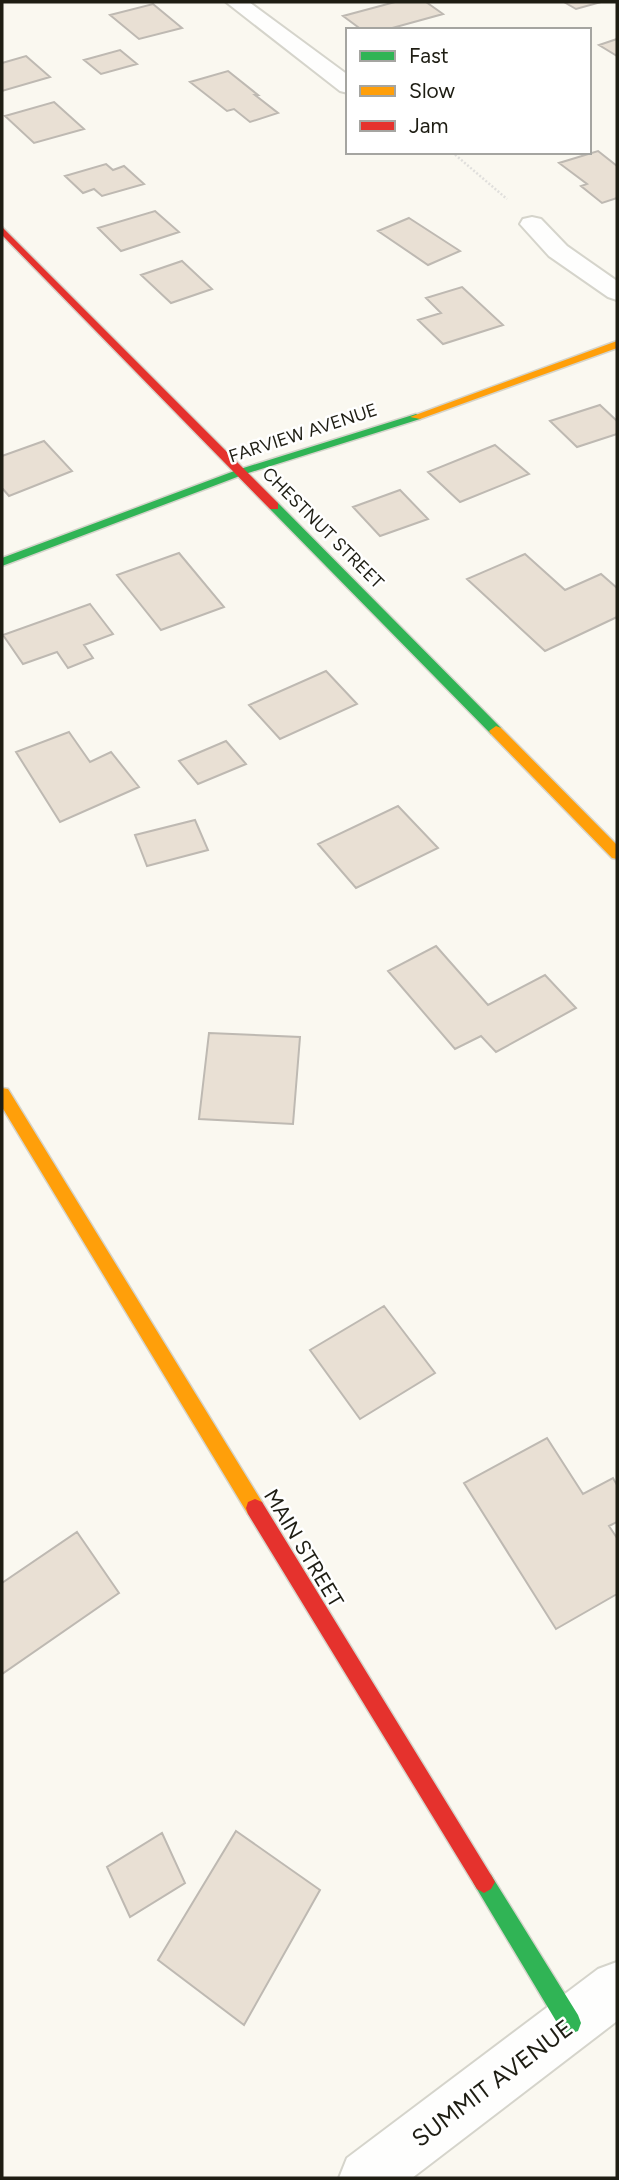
<svg xmlns="http://www.w3.org/2000/svg" width="619" height="2180" font-family="Figtree,sans-serif">
<style>
.building{fill:#e9e0d4;stroke:#beb9b2;stroke-width:2}
.lines{fill:none;stroke-linecap:round;stroke-linejoin:round}
.street-casing{stroke:#d5d4cb;stroke-width:4}
.fast-casing{stroke:#d5d4cb;stroke-width:3}
.slow-casing{stroke:#d5d4cb;stroke-width:3}
.jam-casing{stroke:#d5d4cb;stroke-width:3}
.path{stroke:#e0dfdc;stroke-width:2.5;stroke-dasharray:2 2;stroke-linecap:butt}
.street{fill:#fefefd;fill-rule:evenodd}
.fast{fill:#30b455;fill-rule:evenodd}
.slow{fill:#ff9f0a;fill-rule:evenodd}
.jam{fill:#e5322d;fill-rule:evenodd}
.labels{text-anchor:middle;dominant-baseline:central;stroke-width:5;stroke-linejoin:round;paint-order:stroke}
.far-street-label{font-size:18px;fill:#1e1d13;stroke:#fff}
.street-label{font-size:21px;fill:#1e1d13;stroke:#fff}
.near-street-label{font-size:24px;fill:#1e1d13;stroke:#fff}
</style>
<rect width="100%" height="100%" fill="#faf8f0"/>
<!-- building -->
<path class="building" d="M395,2h31l17,12 -58,16h-23l-19,-14z
M564,2h37l-25,7z
M153,4l29,24 -43,11 -29,-24z
M617,39v17l-18,-11z
M120,50l17,14 -36,10 -17,-14z
M26,56l24,21 -48,14v-28z
M228,71l30,24h-3l23,18 -28,9 -16,-13 -7,2 -37,-29z
M54,102l30,27 -50,14 -29,-27z
M598,151l19,15v32l-15,5 -21,-17 6,-2 -28,-21z
M106,164l7,6 11,-4 20,18 -42,12 -8,-7 -11,4 -18,-17z
M155,211l24,21 -58,19 -23,-23z
M409,218l51,33 -32,14 -50,-34z
M182,261l30,28 -41,14 -30,-28z
M462,287l41,38 -60,19 -25,-24 23,-7 -15,-15z
M600,405l17,16v13l-40,13 -27,-26z
M44,441l28,30 -63,25 -7,-8v-32z
M495,445l34,29 -69,28 -32,-30z
M400,490l28,29 -48,17 -27,-29z
M179,553l45,54 -63,23 -44,-55z
M525,554l40,36 36,-16 16,14v29l-72,34 -78,-72z
M90,604l23,30 -29,11 9,13 -25,10 -11,-16 -34,12 -20,-29z
M326,671l31,33 -77,35 -31,-34z
M69,732l21,30 21,-10 28,35 -79,35 -44,-70z
M226,741l20,23 -48,20 -19,-23z
M398,806l40,42 -82,40 -38,-44z
M195,820l13,30 -61,16 -12,-31z
M436,946l52,59 57,-30 31,33 -80,44 -15,-16 -26,13 -67,-78z
M209,1033l91,4 -7,87 -94,-5z
M384,1306l51,67 -75,46 -50,-69z
M547,1438l36,56 30,-16 4,7v37l-8,4 8,12v56l-61,35 -92,-146z
M77,1532l42,61 -117,81v-91z
M236,1831l84,59 -76,135 -86,-65z
M162,1833l23,50 -55,34 -23,-50z"/>
<g class="lines">
<defs>
<path id="street" d="M226,2h23l99,73v18l-8,-2z
M532,217l9,2 26,27 50,35v19l-9,-3 -59,-41 -29,-32 3,-5z
M617,1962v59l-205,157h-73l8,-20 251,-189z"/>
<path id="fast" d="M416,414l6,3 -2,2 -175,55 -243,92v-8l235,-88z
M274,502l4,1 223,225v6h-10l-221,-225v-6z
M484,1871l7,4 87,140 3,8 -3,8 -8,3 -8,-3 -85,-142 -4,-7 4,-7z"/>
<path id="slow" d="M617,341v7l-197,71 -10,-2z
M496,726l5,2 116,117v14l-5,-1 -121,-124 -2,-3z
M2,1088l6,1 254,413 2,6 -2,6 -7,3 -7,-3 -246,-407z"/>
<path id="jam" d="M2,227l276,276v6h-8l-268,-274z
M255,1499l7,3 229,373 4,7 -4,7 -7,4 -7,-4 -229,-375 -2,-6 2,-6z"/>
</defs>
<!-- street casing -->
<use href="#street" class="street-casing"/>
<!-- fast casing -->
<use href="#fast" class="fast-casing"/>
<!-- slow casing -->
<use href="#slow" class="slow-casing"/>
<!-- jam casing -->
<use href="#jam" class="jam-casing"/>
<!-- path -->
<path class="path" d="M452,152l55,47"/>
<!-- street -->
<use href="#street" class="street"/>
<!-- fast -->
<use href="#fast" class="fast"/>
<!-- slow -->
<use href="#slow" class="slow"/>
<!-- jam -->
<use href="#jam" class="jam"/>
</g>
<g class="labels">
<!-- far-street labels -->
<g class="far-street-label">
<text transform="translate(303 433) rotate(-18)">FARVIEW AVENUE</text>
<text transform="translate(323 528) rotate(45)">CHESTNUT STREET</text>
</g>
<!-- street labels -->
<g class="street-label">
<text transform="translate(304 1548) rotate(59)">MAIN STREET</text>
</g>
<!-- near-street labels -->
<g class="near-street-label">
<text transform="translate(492 2083) rotate(-37)">SUMMIT AVENUE</text>
</g>
</g>
<!-- border -->
<rect width="619" height="2180" fill="none" stroke="#1e1d13" stroke-width="7"/>
<!-- legend -->
<rect x="346" y="28" width="245" height="126" fill="#ffffff" stroke="#a5a5a1" stroke-width="2"/>
<rect x="360" y="51" width="35" height="10" fill="#30b455" stroke="#a5a5a1" stroke-width="2"/>
<text x="409" y="63" font-size="21" fill="#1e1d13">Fast</text>
<rect x="360" y="86" width="35" height="10" fill="#ff9f0a" stroke="#a5a5a1" stroke-width="2"/>
<text x="409" y="98" font-size="21" fill="#1e1d13">Slow</text>
<rect x="360" y="121" width="35" height="10" fill="#e5322d" stroke="#a5a5a1" stroke-width="2"/>
<text x="409" y="133" font-size="21" fill="#1e1d13">Jam</text>
</svg>
